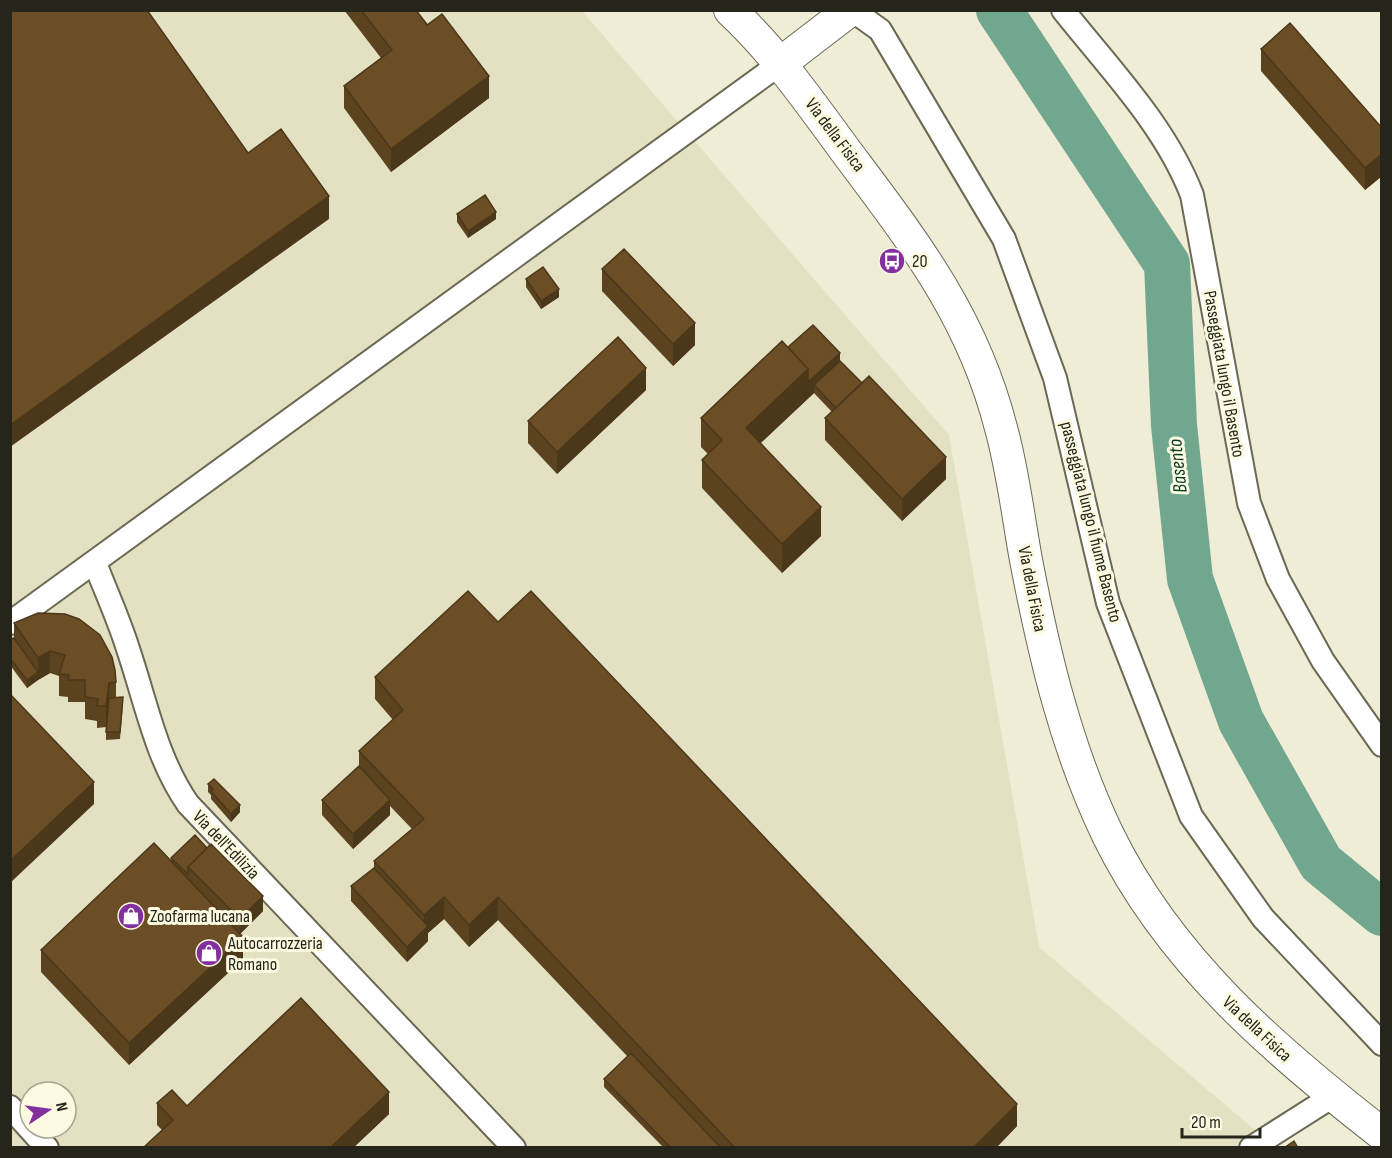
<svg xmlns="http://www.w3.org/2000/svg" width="1392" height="1158" font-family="'Sofia Sans Condensed',sans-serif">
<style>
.built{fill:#e3e1c1;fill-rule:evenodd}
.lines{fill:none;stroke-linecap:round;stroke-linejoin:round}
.river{stroke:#71a78e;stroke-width:46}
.street-casing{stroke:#6b6954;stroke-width:26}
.secondary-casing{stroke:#6b6954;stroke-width:34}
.street{stroke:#fff;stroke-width:22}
.secondary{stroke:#fff;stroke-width:32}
.wall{fill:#5c4320}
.shaded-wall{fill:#4b371a}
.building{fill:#6b4e25;stroke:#4b371a;stroke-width:1.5}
.labels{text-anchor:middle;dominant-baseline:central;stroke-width:6;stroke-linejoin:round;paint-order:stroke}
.street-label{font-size:18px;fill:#25251c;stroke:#fcfbe2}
.poi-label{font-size:18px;fill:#25251c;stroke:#fcfbe2;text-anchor:start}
.water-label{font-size:20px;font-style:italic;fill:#083826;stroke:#fcfbe2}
</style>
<rect width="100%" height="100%" fill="#efedd5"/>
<!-- built -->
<path class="built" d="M10,11h572l367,424 90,512 236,200h-1264zM30,1092h36v36h-36z"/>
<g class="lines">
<!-- river -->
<path class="river" d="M999,10l168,254 7,161 16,154 51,142 80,142 61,50"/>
<defs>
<path id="street" d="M852,10l28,20 124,209 51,139 53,225 83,213 72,102 119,126
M1063,10c46,58 102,115 129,185l57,308 29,76 45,82 59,84
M95,563c11,29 24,57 33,86 18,53 28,109 60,155l326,344
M10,623l771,-560
M10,1107l37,41
M1251,1148l82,-52"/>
<path id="secondary" d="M730,10c45,42 79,91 115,140 68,91 127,165 156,278 12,43 17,88 25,132 18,94 40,188 82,275 61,125 166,215 274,299
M781,63l69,-53"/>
</defs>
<!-- street casing -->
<use href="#street" class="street-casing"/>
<!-- secondary casing -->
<use href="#secondary" class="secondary-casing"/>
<!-- street -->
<use href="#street" class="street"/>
<!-- secondary -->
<use href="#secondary" class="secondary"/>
</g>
<!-- wall -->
<path class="wall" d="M344,10h72l73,88 -98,74 -47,-64v-22l37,-28z
M1261,49l121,79v48l-17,14 -104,-119z
M457,214l39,5 -28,19 -11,-16z
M602,269l93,76 -22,21 -71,-75z
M526,279l33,18 -18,12 -15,-22z
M788,347l52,14 106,118 -44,42 -77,-81v-22l7,-6 -18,-19 -54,50 61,93 -39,37 -80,-85v-28l6,-6 -7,-7v-29z
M646,390l-89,84 -29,-31v-22z
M498,622l519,504 -21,22h-332l-60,-61v-8l24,-22 -130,-137 -29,27 -25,-28 -16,14v8l-21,21 -56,-61v-15l23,-18v-7l38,-32 -22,-23v9l-37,34 -31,-34v-15l37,-33v-16l34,-31 -18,-21v-22z
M14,623l102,59v15l7,7 -3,35 -14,1v-13l-9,1v-7l-12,-2v-17h-17v-5l-9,-1v-20l-9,-3 -12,7 -11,8 -17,-23v-25l4,-2z
M208,784l32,28 -9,10 -20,-23v-4l-3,-3z
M171,858l92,53 -23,23 3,25 -114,106 -88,-93v-22l130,-89z
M157,1103l30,3 202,8 -36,34h-210l19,-18 -5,-5z"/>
<!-- shaded-wall -->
<path class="shaded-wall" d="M489,76v22l-98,74v-23z
M1382,154v22l-17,14v-22z
M329,196v23l-319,228v-22z
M496,212v7l-28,19v-7z
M559,289v8l-18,12v-8z
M695,323v22l-22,21v-22z
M840,353v15l-26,17v8l-68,64v-29l62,-59z
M646,368v22l-89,84v-22z
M946,457v22l-44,42v-22z
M821,507v29l-39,37v-29z
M50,651v22l-12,7 -11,8v-8l11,-8v-14z
M109,683v22l-3,23v-22z
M94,782v22l-84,79v-22z
M390,800v15l-37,34v-15z
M240,805v7l-9,10v-8z
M263,896v15l-23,23v-15z
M444,897v22l-16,14v8l-21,21v-15l17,-16v-16z
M498,897v23l-29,27v-22z
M243,937v22l-114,106v-22z
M389,1092v22l-36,34h-23z
M1017,1104v22l-21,22h-23z"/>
<!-- building -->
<path class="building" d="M10,10h137l101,143 33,-24 48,67 -319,229z
M361,10h55l11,15 15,-11 47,62 -98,73 -47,-63 48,-36z
M1290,23l92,105v26l-17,14 -104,-119z
M485,195l11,17 -28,19 -11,-17z
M624,249l71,74 -22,21 -71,-75z
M543,267l16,22 -18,12 -15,-22z
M813,325l27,28 -32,29v-13l-20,-22z
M618,337l28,31 -89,84 -29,-31z
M782,341l26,28 -62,59 75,79 -39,37 -80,-84 20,-20 -21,-22z
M840,361l22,22 -26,25 -22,-23z
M869,376l77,81 -44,42 -77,-81z
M468,591l30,31 33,-31 486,513 -44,44h-238l-237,-251 -29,28 -25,-28 -20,18 -50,-54 50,-42 -65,-68 44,-41 -28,-33z
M38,613l27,1 14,5 21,16 12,22 3,13 1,12 -7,1 -3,23h-9l1,-7 -13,-2v-17h-17l1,-5 -10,-1 6,-19 -15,-4 -12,7 -24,-35z
M14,638l24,34 -11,8 -17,-22v-18z
M10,694l84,88 -84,79z
M123,697l-3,35h-14l3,-34z
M359,766l31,34 -37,34 -31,-34z
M214,779l26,26 -9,9 -20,-23 2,-2 -5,-5z
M195,835l12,13 -19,19v7l-17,-16z
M154,843l89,94 -114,106 -88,-93z
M211,844l52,52 -23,23 -52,-52z
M374,868l54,58 -21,21 -56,-61z
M301,998l88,94 -59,56h-187l30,-28 -16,-17 15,-13 15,16z
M631,1053l90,95h-50l-67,-69z
M1294,1141l4,7h-14z"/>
<!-- icons -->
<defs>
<symbol id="bus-disc" viewBox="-11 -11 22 22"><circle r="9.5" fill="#832f9e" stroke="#fcfbe2"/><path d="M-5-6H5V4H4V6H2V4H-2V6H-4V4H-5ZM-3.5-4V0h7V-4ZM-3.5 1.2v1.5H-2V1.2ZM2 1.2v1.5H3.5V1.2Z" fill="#fff"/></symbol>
<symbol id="shop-disc" viewBox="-11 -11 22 22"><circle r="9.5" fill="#832f9e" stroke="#fcfbe2"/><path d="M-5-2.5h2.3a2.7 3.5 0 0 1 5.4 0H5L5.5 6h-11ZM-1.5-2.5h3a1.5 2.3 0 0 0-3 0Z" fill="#fff"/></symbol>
</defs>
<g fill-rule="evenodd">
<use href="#bus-disc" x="877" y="246" width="30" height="30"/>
<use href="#shop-disc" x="116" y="901" width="30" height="30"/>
<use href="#shop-disc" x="194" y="938" width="30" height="30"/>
</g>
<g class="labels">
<!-- street labels -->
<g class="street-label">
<text transform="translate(835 135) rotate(53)">Via della Fisica</text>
<text transform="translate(1224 374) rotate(80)">Passeggiata lungo il Basento</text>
<text transform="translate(1091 522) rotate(76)">passeggiata lungo il fiume Basento</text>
<text transform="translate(1032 589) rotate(79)">Via della Fisica</text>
<text transform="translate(226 845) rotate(46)">Via dell'Edilizia</text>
<text transform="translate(1257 1029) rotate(43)">Via della Fisica</text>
</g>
<!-- poi labels -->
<g class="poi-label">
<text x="912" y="261">20</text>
<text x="150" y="916">Zoofarma lucana</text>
<text x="228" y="943">Autocarrozzeria<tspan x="228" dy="21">Romano</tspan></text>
</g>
<!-- water labels -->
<g class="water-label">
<text transform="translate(1178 466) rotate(-96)">Basento</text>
</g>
</g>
<!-- border -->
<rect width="1392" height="1158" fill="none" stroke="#25251c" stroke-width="24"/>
<!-- north arrow -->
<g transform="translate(48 1110) rotate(77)"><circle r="28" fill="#fcfbe2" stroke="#a6a593" stroke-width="1.5"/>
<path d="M0-4.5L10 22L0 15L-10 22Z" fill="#832f9e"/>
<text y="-9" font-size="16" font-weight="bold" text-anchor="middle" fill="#25251c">N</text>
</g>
<!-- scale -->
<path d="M1182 1128v9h78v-9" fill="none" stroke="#25251c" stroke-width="3"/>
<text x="1191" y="1128" font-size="18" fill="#25251c" stroke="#fcfbe2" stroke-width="4.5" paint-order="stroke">20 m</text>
</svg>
